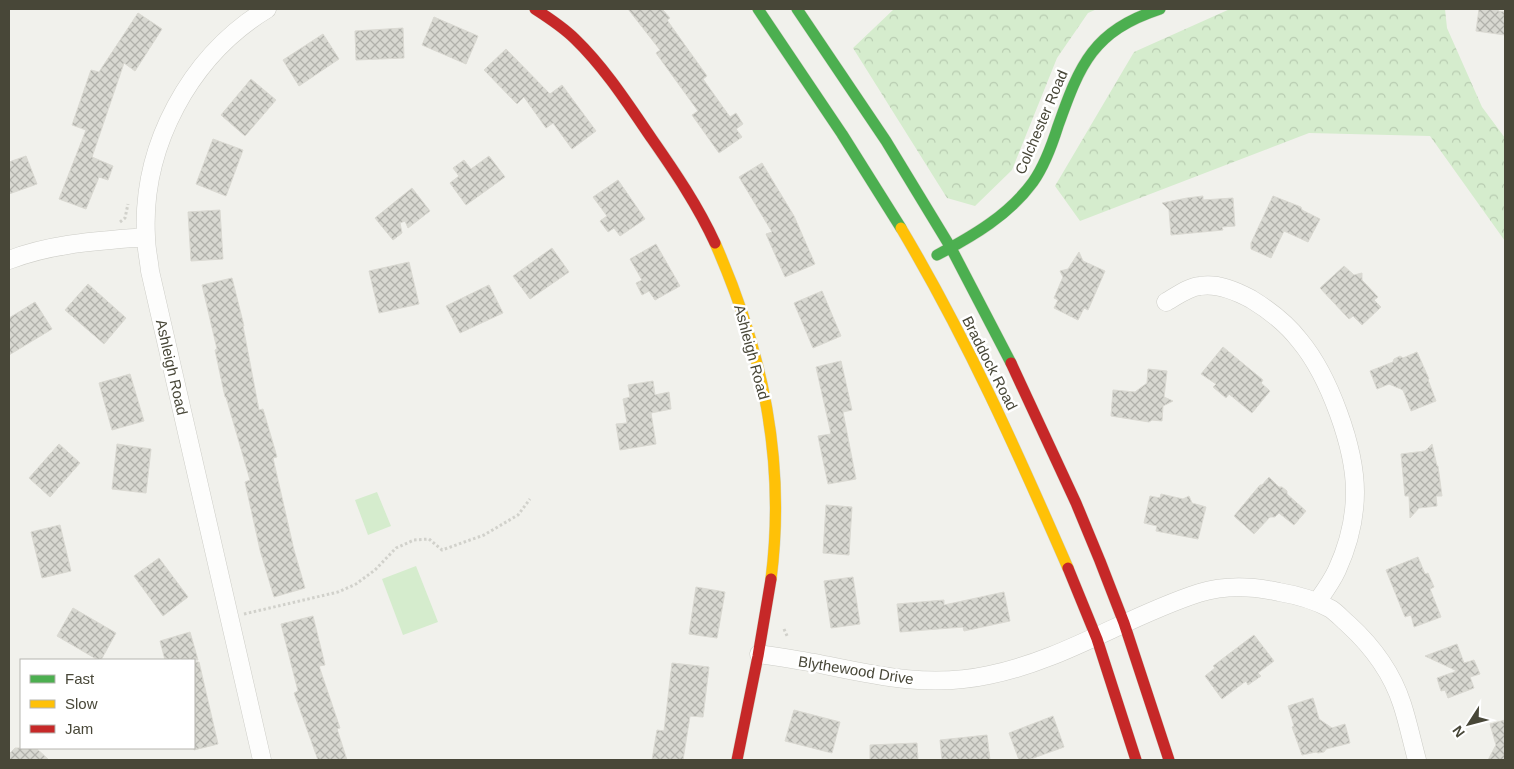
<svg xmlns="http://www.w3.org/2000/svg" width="1514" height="769" font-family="Arial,sans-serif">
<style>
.forest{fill:url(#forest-crowns)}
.green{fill:#d5eccd}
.building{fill:url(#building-cross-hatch);stroke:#dad9d2}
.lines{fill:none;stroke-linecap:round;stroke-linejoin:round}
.street-casing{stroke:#cdcdc7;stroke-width:19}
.fast-casing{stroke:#d1d2c5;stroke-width:12}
.slow-casing{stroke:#d1d2c5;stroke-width:12}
.jam-casing{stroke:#d1d2c5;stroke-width:12}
.path{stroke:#d1d1cb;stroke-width:3;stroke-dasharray:2.5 2.5;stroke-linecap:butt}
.street{stroke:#fdfdfc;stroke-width:18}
.fast{stroke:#4caf50;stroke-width:11}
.slow{stroke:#ffc107;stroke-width:11}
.jam{stroke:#c62828;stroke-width:11}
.labels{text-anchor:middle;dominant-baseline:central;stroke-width:5;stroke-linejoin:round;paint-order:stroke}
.street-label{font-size:15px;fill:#484738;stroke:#fff}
</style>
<defs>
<pattern id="forest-crowns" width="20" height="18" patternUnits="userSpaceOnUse" patternTransform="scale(1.25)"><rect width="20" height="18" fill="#d5eccd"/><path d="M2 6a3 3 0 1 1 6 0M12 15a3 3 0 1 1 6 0" fill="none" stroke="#b8ccb1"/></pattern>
<pattern id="building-cross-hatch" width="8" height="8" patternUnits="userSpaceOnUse" patternTransform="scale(1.25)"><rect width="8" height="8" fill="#d8d8d1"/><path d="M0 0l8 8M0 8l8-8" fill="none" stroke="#b1b1ab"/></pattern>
</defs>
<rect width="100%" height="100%" fill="#f1f1ec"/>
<!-- forest -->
<path class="forest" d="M894,9h203l-9,4 -31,45 -45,112 -37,36 -28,-8 -94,-150z
M1230,9h215l2,19 35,79 23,31v103l-75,-105 -121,-3 -229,88 -25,-35 79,-134z"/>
<!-- green -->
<path class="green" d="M377,492l14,34 -23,9 -13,-35z
M416,566l22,56 -35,13 -21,-56z"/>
<!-- building -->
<path class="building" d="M628,9h34l8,9 -3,2 40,56 -4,3 27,38 6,-4 7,11 -7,5 6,8 -23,16 -27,-38 6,-4 -42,-58 4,-3z
M1479,9h20l-1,2 7,1v23l-29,-4z
M138,13l24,16 -27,42 -11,-8 -32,94 21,9 -5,14 -9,-3 -13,32 -27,-10 27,-69 -14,-5 19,-55 8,2z
M434,17l44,19 -12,28 -44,-19z
M403,28l1,30 -48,2 -1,-29z
M323,34l16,25 -40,27 -16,-26z
M506,49l44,45 12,-9 34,46 -24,18 -19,-26 -7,5 -22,-31 -7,7 -33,-34z
M251,79l25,21 -31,36 -24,-21z
M213,139l30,11 -17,46 -30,-12z
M26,156l11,28 -28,10v-32z
M489,156l16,21 -39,28 -16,-22 9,-7 -6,-8 11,-8 7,9z
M762,163l32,53 21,48 -30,13 -19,-43 6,-2 -33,-55z
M618,180l27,39 -25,17 -6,-8 -6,4 -8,-11 7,-5 -14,-19z
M412,188l18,23 -22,17 -3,-7 -5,2 2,10 -9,7 -18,-22z
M1203,196v4l30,-2 2,28 -13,1 1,3 -52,5 -2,-25 -7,-7 25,-5z
M1273,196l28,11 1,3 18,9 -12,23 -24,-11 -13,27 -20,-9v-6z
M220,210l3,49 -32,2 -3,-49z
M656,244l24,42 -25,14 -6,-9 -7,4 -6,-12 6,-3 -12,-21z
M552,248l17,24 -39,27 -17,-23z
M1079,252l4,9 22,10 -17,39 -4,-2 -6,12 -24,-12 4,-8 -4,-2 9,-21 -3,-6 8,-2z
M409,262l10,42 -40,9 -10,-42z
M1344,266l10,9 8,-2v7l16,17 -4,3 7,7 -19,18 -9,-9 -4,3 -29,-31z
M232,278l12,48h-1l16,84 4,-1 14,48 -4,1 21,92 11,38 -31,9 -14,-47 -15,-68 5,-2 -24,-83h-1l-10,-47 2,-1 -15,-64z
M88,284l38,34 -22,26 -39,-34z
M489,285l14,28 -43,20 -14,-27z
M822,291l19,45 -28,12 -19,-45z
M35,302l17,27 -43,26v-37z
M1223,347l40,33 -2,3 9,8 -18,22 -23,-19 -3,4 -13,-11 3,-3 -15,-10z
M1417,352l12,27 -1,1 8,21 -25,10 -8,-21 -14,-6 -12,5 -7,-18 23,-9 1,-3 6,-3 3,2z
M841,361l11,49 -9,2 13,67 -28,5 -10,-48 13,-2 -15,-67z
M1148,369l19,2 -3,26 9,4 -10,5 -1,15 -10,-1 -3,2 -38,-6 2,-26 22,2 12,-9z
M130,374l14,47 -32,9 -13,-47z
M653,381l2,14 14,-3 2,17 -20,4 5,31 -36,6 -4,-26 11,-1 -4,-24 7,-2 -2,-12z
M59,444l21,19 -30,34 -21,-19z
M117,444l34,5 -5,44 -34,-4z
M1432,444l5,22h1l4,30h-6l1,10 -18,2 -9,10 -1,-22h-4l-4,-42 24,-3z
M1269,477l10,10h3l5,4v3l19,17 -12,14 -15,-12 -4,4h-5l-16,17 -20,-18 26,-31h2z
M1161,494l22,5 6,-3 3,7 14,4 -8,32 -42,-8 1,-5 -13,-3 6,-27 10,2z
M826,505l26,2 -3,48 -26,-2z
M60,525l11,46 -29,7 -11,-46z
M1418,557l7,17 3,-1 6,14 -4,2 11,28 -27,10 -3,-12 -6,2 -19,-47z
M159,558l29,39 -25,19 -29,-40z
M853,577l7,47 -29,4 -7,-47z
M696,587l29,5 -8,46 -28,-4z
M1004,592l6,29 -46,10 -1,-4 -63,5 -3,-28 47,-4v5z
M73,608l43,25 -15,27h-3l-41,-24z
M313,616l12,49 -6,1 21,62 -3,1 10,31h-29l-24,-67 4,-2 -17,-67z
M190,632l8,28h-33l-5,-19z
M1254,635l20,26 -16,12 3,3 -13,9 -2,-4 -24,18 -17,-23 10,-8 -2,-2z
M1457,644l7,19 10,-3 6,14 -10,3 4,11 -26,10 -3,-8 -4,1 -4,-13 20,-7 -32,-15z
M194,662h5l19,82 -24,6z
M672,663l37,4 -6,50 -13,-1 -7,44h-31l5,-30 7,1z
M1313,698l6,21 13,9 13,-4 5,19 -24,6 -2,3 -6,1 -2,-1 -14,3 -10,-28 2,-1 -6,-20z
M794,710l46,12 -8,31 -47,-12z
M1053,716l11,31 -36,13h-9l-10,-27z
M1505,720v40h-17l8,-15 -6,-21z
M987,735l3,25h-48l-2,-20z
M917,743l1,17h-48v-15z
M15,748h21l13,12h-40v-6z"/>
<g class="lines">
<defs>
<path id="street" d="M9,260c44,-17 90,-19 137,-23
M1166,302c11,-6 22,-15 34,-16 18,-3 36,5 51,13 18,11 36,25 49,42 29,35 55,106 55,151 0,27 -7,54 -18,78 -5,11 -13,22 -20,32
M759,654c20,3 41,6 61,10 58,12 110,24 169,11 75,-15 138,-59 210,-82 26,-8 53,-7 80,-1 18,3 36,8 52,17 6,4 11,10 17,15 24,22 44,49 54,80 6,18 10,38 15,56
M262,760l-112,-489c-1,-11 -4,-23 -4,-34 -5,-91 44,-181 121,-228"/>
<path id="fast" d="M758,9l84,125 59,94
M797,9l89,132 65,107 60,115
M937,255c36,-19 72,-40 96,-73 12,-17 19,-37 25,-56 22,-62 35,-95 102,-117"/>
<path id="slow" d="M901,228c66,111 116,223 167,340
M715,243c48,109 71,218 56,336"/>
<path id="jam" d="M535,9c14,9 28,18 40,30 30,29 53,65 77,100 23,33 46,67 63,104
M1011,363l65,140 24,58 24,62 45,137
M1068,568l29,71 39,121
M737,760l21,-104 13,-77"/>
</defs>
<!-- street casing -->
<use href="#street" class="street-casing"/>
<!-- fast casing -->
<use href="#fast" class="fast-casing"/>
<!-- slow casing -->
<use href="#slow" class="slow-casing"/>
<!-- jam casing -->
<use href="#jam" class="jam-casing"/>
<!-- path -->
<path class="path" d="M120,222l5,-4 3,-14
M244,614l94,-22 18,-8 19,-14 21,-22 18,-8 15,-1 13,11 42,-15 34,-20 12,-16
M784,629l4,9"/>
<!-- street -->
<use href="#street" class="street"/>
<!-- fast -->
<use href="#fast" class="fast"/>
<!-- slow -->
<use href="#slow" class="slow"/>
<!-- jam -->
<use href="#jam" class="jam"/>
</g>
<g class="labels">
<!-- street labels -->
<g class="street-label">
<text transform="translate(1041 122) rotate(-67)">Colchester Road</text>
<text transform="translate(752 352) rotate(75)">Ashleigh Road</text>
<text transform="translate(990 363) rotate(63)">Braddock Road</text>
<text transform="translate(172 367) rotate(77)">Ashleigh Road</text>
<text transform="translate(856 670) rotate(9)">Blythewood Drive</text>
</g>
</g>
<!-- border -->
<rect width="1514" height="769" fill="none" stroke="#484738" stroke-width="20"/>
<!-- legend -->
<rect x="20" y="659" width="175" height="90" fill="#ffffff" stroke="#b6b5af"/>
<rect x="30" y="675" width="25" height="8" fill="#4caf50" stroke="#b6b5af"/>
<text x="65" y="684" font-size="15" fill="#484738">Fast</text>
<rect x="30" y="700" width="25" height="8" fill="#ffc107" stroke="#b6b5af"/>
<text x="65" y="709" font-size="15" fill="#484738">Slow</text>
<rect x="30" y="725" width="25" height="8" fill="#c62828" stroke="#b6b5af"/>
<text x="65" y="734" font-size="15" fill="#484738">Jam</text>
<!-- north arrow -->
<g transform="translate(1469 724) rotate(234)" stroke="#ffffff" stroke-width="4" paint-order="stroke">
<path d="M0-4L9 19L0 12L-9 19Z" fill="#484738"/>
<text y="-8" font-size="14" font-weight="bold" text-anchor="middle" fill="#484738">N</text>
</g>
</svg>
